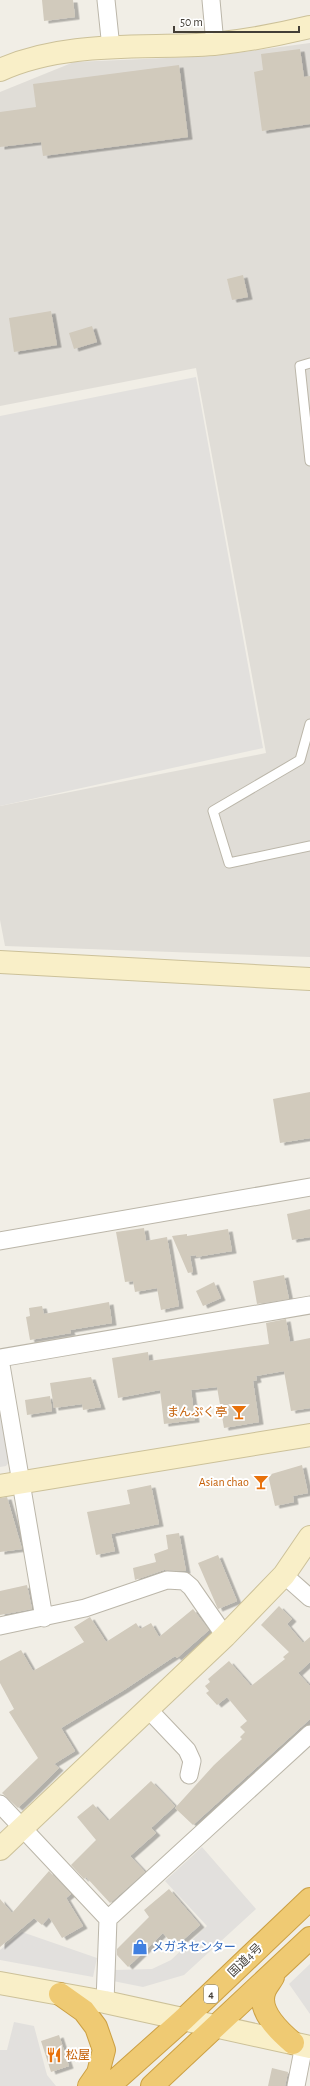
<svg xmlns="http://www.w3.org/2000/svg" width="310" height="2086" font-family="'Alegreya Sans','Noto Sans JP',sans-serif">
<style>
.industrial{fill:#e0ddd7}
.parking{fill:#e2e0dd}
.building{fill:#d1cabc;filter:url(#shadow)}
.lines{fill:none;stroke-linecap:round;stroke-linejoin:round}
.lane-casing{stroke:#bbb6a9;stroke-width:11}
.street-casing{stroke:#bbb6a9;stroke-width:19}
.secondary-casing{stroke:#ccc199;stroke-width:24}
.highway-casing{stroke:#cca044;stroke-width:24}
.lane{stroke:#fff;stroke-width:9}
.street{stroke:#fff;stroke-width:17}
.secondary{stroke:#f9efc8;stroke-width:22}
.highway{stroke:#efca73;stroke-width:22}
.labels{text-anchor:middle;dominant-baseline:central;stroke-width:4;stroke-linejoin:round;paint-order:stroke}
.shield{fill:#fff;stroke:#7b7872;stroke-width:1}
.shield-label{font-size:11px;font-weight:bold;fill:#433e36}
.food-label{font-size:12px;fill:#c56008;stroke:#fff;text-anchor:end}
.shop-label{font-size:12px;fill:#366cbe;stroke:#fff;text-anchor:start}
.street-label{font-size:12px;fill:#433e36;stroke:#fff}
</style>
<defs>
<filter id="shadow"><feDropShadow dx="4.5" dy="2.5" stdDeviation="0" flood-color="#0004"/></filter>
</defs>
<rect width="100%" height="100%" fill="#f1eee6"/>
<!-- industrial -->
<path class="industrial" d="M310,43v914l-305,-11 -5,-26v-114l266,-53 -70,-385 -196,38v-314l74,-30 139,-6z"/>
<!-- parking -->
<path class="parking" d="M196,377l67,371 -263,58v-390z
M0,1384l12,74 -6,8 -6,1z
M202,1847l54,62 -72,66 -41,12 -35,-7 6,-10 38,-1 19,-9 36,-34 -42,-45z
M22,1932l75,26 -4,19 -93,-17v-10z
M310,1964v50l-21,-30z
M14,2022l20,4 13,49 9,11h-56v-36h7z"/>
<!-- building -->
<path class="building" d="M42,0h31l2,17 -31,4z
M300,49l4,28 6,-1v48l-48,7 -8,-59 9,-2 -2,-16z
M179,65l9,72 -145,19 -2,-14 -41,5v-35l36,-5 -3,-23z
M243,275l5,22 -16,3 -5,-21z
M51,311l6,34 -43,7 -5,-34z
M92,326l5,16 -23,7 -5,-16z
M310,1092v46l-30,5 -7,-44z
M310,1209v28l-18,3 -5,-26z
M144,1228l2,13 21,-4 12,69 -18,4 -4,-22 -22,4 -2,-11 -8,1 -9,-50z
M228,1229l4,22 -36,6v-2l-6,1 3,16 -5,1 -16,-37 15,-2v2z
M284,1275l5,24 -32,5 -4,-23z
M214,1282l7,16 -18,8 -7,-15z
M109,1302l3,21 -42,7 1,3 -41,7 -4,-23 4,-1 -1,-8 13,-2 2,8z
M286,1319l4,23 20,-4v70l-19,3 -7,-40 -28,5 1,4 -4,1 6,41 -35,6 -7,-41 -26,3 4,30 -31,4 -4,-34 -42,8 -6,-40 36,-6 1,9 120,-17 -3,-21z
M91,1377l10,30 -18,3 -1,-6 -28,4 -4,-25z
M50,1396l2,15 -25,4 -2,-15z
M302,1465l6,28 -15,3 1,6 -19,4 -7,-31z
M151,1485l8,39 -48,10 4,17 -19,4 -9,-43 43,-8 -3,-14z
M7,1497l15,52 -22,3v-54z
M179,1533l7,38 -22,-1 -29,10 -2,-12 23,-6 -2,-8 14,-5 -2,-14z
M218,1555l19,46 -19,8 -20,-46z
M27,1585l5,24 -32,6v-24z
M279,1606l13,13 -5,5 16,19 7,-6v25l-12,11 12,13v33l-117,106 -18,-17 39,-43 28,-26 -2,-2 5,-5 -5,-5 7,-6 -20,-24 -10,8 -11,-12 3,-2 -4,-5 5,-4 -2,-3 21,-18 22,25 34,-27 -2,-2 6,-5 -28,-27z
M193,1609l16,21 -32,28 -2,-2 -51,34 -63,38 14,23 -21,13 5,4 -41,40 -16,-15 36,-35 -29,-46 5,-3 -14,-26v-22l21,-11 12,21 51,-29 -10,-15 16,-10 16,25 30,-19 4,6 11,-6 8,14z
M151,1781l24,25 -24,22 5,5 -26,23 15,16 -35,31 -24,-26 -2,2 -13,-14 25,-25 -19,-23 16,-13 15,17z
M49,1871l22,23 -5,4 17,28 -21,12 -13,-21 -7,8 -8,-7 -34,29v-48l12,14z
M169,1889l31,36 -25,22 -12,-14 -35,34 -11,-12v-6l32,-32 -5,-7z
M59,2035l10,31 -18,6 -10,-31z
M272,2068l16,4 -3,14h-17z"/>
<g class="lines">
<defs>
<path id="lane" d="M310,363l-10,3 10,95
M310,724l-10,36 -87,51 16,52 81,-17"/>
<path id="street" d="M106,0l5,48
M211,0l4,44
M0,1241l310,-54
M0,1358l310,-53
M0,1359l44,259
M284,1575l26,23
M0,1626l85,-18 82,-28 17,1 7,6 34,49
M148,1709l39,41 5,11 -3,14
M0,1804l108,115
M105,2002l3,-83 202,-185
M296,2086l8,-41"/>
<path id="secondary" d="M0,70c66,-30 143,-21 214,-26 29,-3 67,-10 96,-17
M0,962l310,17
M0,1486l310,-51
M0,1849l225,-213 59,-61 26,-38
M0,1983l105,19 205,45"/>
<path id="highway" d="M273,1977c-2,4 -6,8 -8,13 -9,20 15,42 28,53
M60,1994l24,17 12,16 8,23 -6,23 -9,13
M109,2086l75,-67 126,-120
M152,2086l158,-148"/>
</defs>
<!-- lane casing -->
<use href="#lane" class="lane-casing"/>
<!-- street casing -->
<use href="#street" class="street-casing"/>
<!-- secondary casing -->
<use href="#secondary" class="secondary-casing"/>
<!-- highway casing -->
<use href="#highway" class="highway-casing"/>
<!-- lane -->
<use href="#lane" class="lane"/>
<!-- street -->
<use href="#street" class="street"/>
<!-- secondary -->
<use href="#secondary" class="secondary"/>
<!-- highway -->
<use href="#highway" class="highway"/>
</g>
<!-- icons -->
<defs>
<symbol id="bar-bare" viewBox="-9 -9 18 18"><path d="M-6-5H6L.8 .8V4.5H3.5V6h-7V4.5H-.8V.8Z" fill="#e8710a" stroke="#fff" stroke-width="2.5" paint-order="stroke"/></symbol>
<symbol id="shop-bare" viewBox="-9 -9 18 18"><path d="M-5-2.5h2.3a2.7 3.5 0 0 1 5.4 0H5L5.5 6h-11ZM-1.5-2.5h3a1.5 2.3 0 0 0-3 0Z" fill="#3f7fe0" stroke="#fff" stroke-width="2.5" paint-order="stroke"/></symbol>
<symbol id="restaurant-bare" viewBox="-9 -9 18 18"><path d="M-5-6h1v4h1v-4h1v4h1v-4h1v5L-1.5 .5V6h-2V.5L-5-1ZM5-6V6H3V1.5H1.5Q1.5-4 5-6Z" fill="#e8710a" stroke="#fff" stroke-width="2.5" paint-order="stroke"/></symbol>
</defs>
<g fill-rule="evenodd">
<use href="#bar-bare" x="228" y="1401" width="22" height="22"/>
<use href="#bar-bare" x="250" y="1471" width="22" height="22"/>
<use href="#shop-bare" x="129" y="1936" width="22" height="22"/>
<use href="#restaurant-bare" x="43" y="2044" width="22" height="22"/>
</g>
<g class="labels">
<!-- shield labels -->
<rect class="shield" x="204" y="1985" width="14" height="18" rx="3"/>
<g class="shield-label">
<text x="211" y="1994">4</text>
</g>
<!-- food labels -->
<g class="food-label">
<text x="227" y="1412">まんぷく亭</text>
<text x="249" y="1482">Asian chao</text>
<text x="66" y="2055" text-anchor="start">松屋</text>
</g>
<!-- shop labels -->
<g class="shop-label">
<text x="152" y="1947">メガネセンター</text>
</g>
<!-- street labels -->
<g class="street-label">
<text transform="translate(245 1960) rotate(-44)">国道4号</text>
</g>
</g>
<!-- scale -->
<path d="M174 26v6h125v-6" fill="none" stroke="#433e36" stroke-width="2"/>
<text x="180" y="26" font-size="12" fill="#433e36" stroke="#ffffff" stroke-width="3" paint-order="stroke">50 m</text>
</svg>
